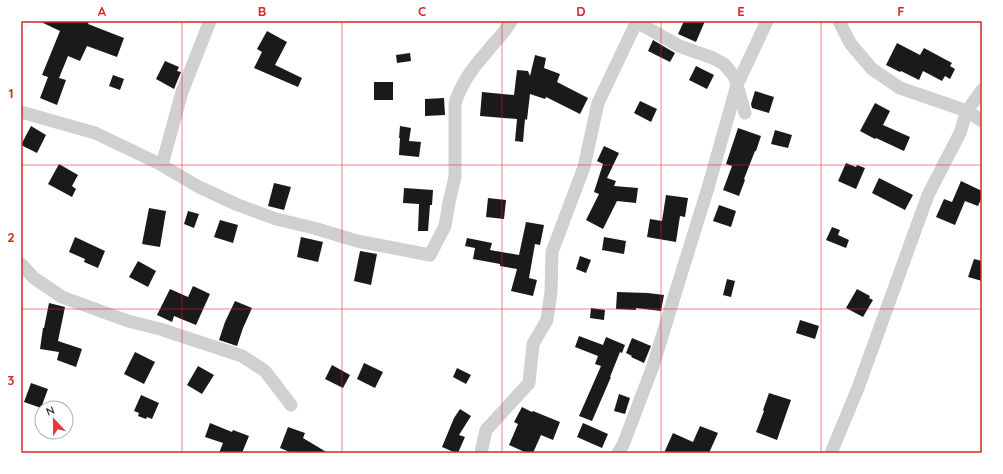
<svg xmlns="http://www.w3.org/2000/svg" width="1003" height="474" font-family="Quicksand,sans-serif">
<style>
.building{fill:#1a1a1a}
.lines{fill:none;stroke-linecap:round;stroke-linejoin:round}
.minor{stroke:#d0d0d0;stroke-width:13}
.grid{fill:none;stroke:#d62828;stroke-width:1;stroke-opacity:0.55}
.neatline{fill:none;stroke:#d62828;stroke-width:1.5}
.grid-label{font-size:13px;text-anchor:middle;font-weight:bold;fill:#d62828}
</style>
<rect width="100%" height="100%" fill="#fff"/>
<!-- building -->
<path class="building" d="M39,21h50l-1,3 36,14 -7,19 -30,-11 -7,15 -12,-5 -9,22 7,2 -9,25 -17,-7 8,-21 -6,-2 18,-44z
M684,21h21l-9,21 -18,-8z
M267,31l20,11 -12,23 27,13 -4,9 -44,-19 8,-16 -5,-3z
M653,40l22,13 -5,9 -22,-11z
M897,43l23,12 4,-7 28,15 -2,3 5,3 -5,10 -5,-3 -3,5 -19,-10 -4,9 -18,-9 -1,1 -14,-7z
M410,53l1,8 -14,2 -1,-8z
M535,55l11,3 -2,10 16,6 -3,8 31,16 -8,16 -34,-17 -1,2 -15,-5 -3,26 -2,-1 -2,23 -8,-1 2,-22 -37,-3 2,-24 32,3 3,-25 11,1 2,5z
M165,61l14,6 -2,4 4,1 -7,17 -18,-10z
M696,66l18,9 -7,14 -18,-9z
M113,75l11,4 -4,11 -11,-4z
M374,82h19v18h-19z
M755,91l19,6 -5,16 -17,-5 -1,-4z
M444,98l1,17 -20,1v-17z
M640,101l17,8 -6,13 -17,-9z
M875,103l15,8 -7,14 27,12 -6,14 -28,-13 -1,1 -15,-8z
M31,126l15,9 -9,18 -16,-8z
M400,126l11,2 -2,13 12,1 -2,15 -20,-2 1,-17h-1z
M738,128l23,8 -5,15h-1l-11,28 1,1 -6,16 -16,-6 9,-24 -6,-2z
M775,130l17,5 -4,13 -17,-4z
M604,146l15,7 -12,25 9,3 -2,5 24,2 -2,15 -19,-2 -14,28 -17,-9 13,-26 -5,-2 9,-28 -6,-3z
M846,163l10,4 1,-2 8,3 -9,21 -18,-8z
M59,164l19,11 -6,11 4,3 -4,8 -24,-13z
M879,178l34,17 -8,15 -33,-17z
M961,181l21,10v6l-4,9 -13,-5 -10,24 -19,-8 8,-18 8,3z
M274,183l17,4 -7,23 -16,-4z
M404,188l29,2 -1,15h-2l-2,26h-10l1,-27 -16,-1z
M666,195l22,3 -3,19 -5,-1 -4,26 -29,-5 3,-18 12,2z
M488,198l18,2 -2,19 -18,-2z
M719,205l17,6 -5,16 -18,-6z
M149,208l17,3 -6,36 -18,-3z
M188,211l11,3 -5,14 -10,-4z
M220,220l18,5 -5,18 -19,-6z
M526,222l18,3 -4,20 -5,-1 -6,34 8,2 -4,16 -22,-5 6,-22 -17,-3v-2l-27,-5 2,-11 -10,-2 2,-8 25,5 -2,7 29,5z
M832,227l8,3 -2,5 11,5 -3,8 -20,-8z
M75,237l30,14 -7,17 -14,-6 1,-3 -16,-7z
M301,237l22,5 -5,20 -21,-5z
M604,237l22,4 -2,13 -22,-4z
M360,251l17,3 -6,31 -17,-4z
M580,256l11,4 -5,13 -10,-4z
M974,259l8,2v20l-14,-4z
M138,261l18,10 -8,16 -19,-10z
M727,279l8,2 -4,16 -8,-2z
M193,286l17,8 -14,31 -22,-9 -2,6 -15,-7 13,-26 18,8z
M857,289l13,7 -1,2 4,2 -10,17 -17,-9z
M617,292l31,1 16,2 -3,16 -25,-3v2l-20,-1z
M235,301l17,7 -9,20 -6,18 -18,-6 6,-18z
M49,303l16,4 -7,34 24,8 -6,18 -19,-7 2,-8 -19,-3 3,-21h1z
M591,308l14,2 -1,10 -14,-2z
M800,320l19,6 -4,13 -19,-6z
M579,336l24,9 3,-8 19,8 -3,8 -2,-1 -10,25h1l-19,44 -13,-5 22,-50 -6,-2 3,-8 -23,-9z
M632,338l19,8 -7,17 -13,-6 1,-1 -6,-3z
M135,352l20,10 -11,22 -20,-10z
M364,363l19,9 -8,16 -18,-9z
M332,365l18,10 -7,13 -18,-9z
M198,366l16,9 -12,19 -15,-9z
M457,368l14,7 -5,9 -13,-7z
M31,383l17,6 -7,19 -17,-6z
M769,393l22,7 -14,40 -21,-8 8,-21 -1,-1z
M619,394l11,4 -5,16 -11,-3z
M141,395l18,8 -7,16 -5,-2 -1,2 -8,-3 1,-3 -5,-2z
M522,407l10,5 1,-1 27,11 -7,18 -12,-5 -8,18h-6l-18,-8 9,-21 -4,-2z
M460,409l11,7 -12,19 6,2 -7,16h-2l-14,-6 12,-29z
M210,423l22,9 1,-2 16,6 -7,17h-23l4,-10 -18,-6z
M583,423l25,11 -6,14 -25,-11z
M700,426l18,7 -9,20h-45l9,-20 20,9z
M288,427l17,6 -2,5 25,15h-36l-12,-5z"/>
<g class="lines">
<!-- minor -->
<path class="minor" d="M637,22l42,24 34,12 11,6 10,12 3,9 8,28
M982,90l-15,21 15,10
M21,112l74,21 63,30 41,24 39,18 38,14 38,9 43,13 73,14 15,-29 4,-24 6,-25v-74c6,-19 18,-36 31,-50 8,-11 19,-20 25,-32
M162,165l20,-73 28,-71
M21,264l13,14 28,19 66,24 32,8 82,27 23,15 26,34
M481,453l5,-23 43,-47 4,-39 14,-24 4,-28 1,-40 32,-85 14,-64 39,-82
M618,453l5,-8 30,-79 26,-85 29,-93 29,-103 30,-64
M831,453l27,-65 70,-193 32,-62 7,-22 -67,-23 -28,-19 -22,-26 -11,-22"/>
</g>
<!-- grid -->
<path class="grid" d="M182,21v432M342,21v432M502,21v432M661,21v432M821,21v432M21,165h961M21,309h961"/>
<!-- border -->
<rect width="1003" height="474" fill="none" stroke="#ffffff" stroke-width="44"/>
<!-- north arrow -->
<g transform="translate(54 420) rotate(338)"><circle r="19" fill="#ffffff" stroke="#adadad"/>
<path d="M0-3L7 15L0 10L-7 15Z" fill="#e63946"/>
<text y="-6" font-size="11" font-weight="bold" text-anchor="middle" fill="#333333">N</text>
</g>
<rect x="22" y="22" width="959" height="430" class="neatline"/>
<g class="grid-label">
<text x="102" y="16">A</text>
<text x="262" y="16">B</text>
<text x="422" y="16">C</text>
<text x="581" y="16">D</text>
<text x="741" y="16">E</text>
<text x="901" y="16">F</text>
<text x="11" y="98">1</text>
<text x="11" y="242">2</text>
<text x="11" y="385">3</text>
</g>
</svg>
